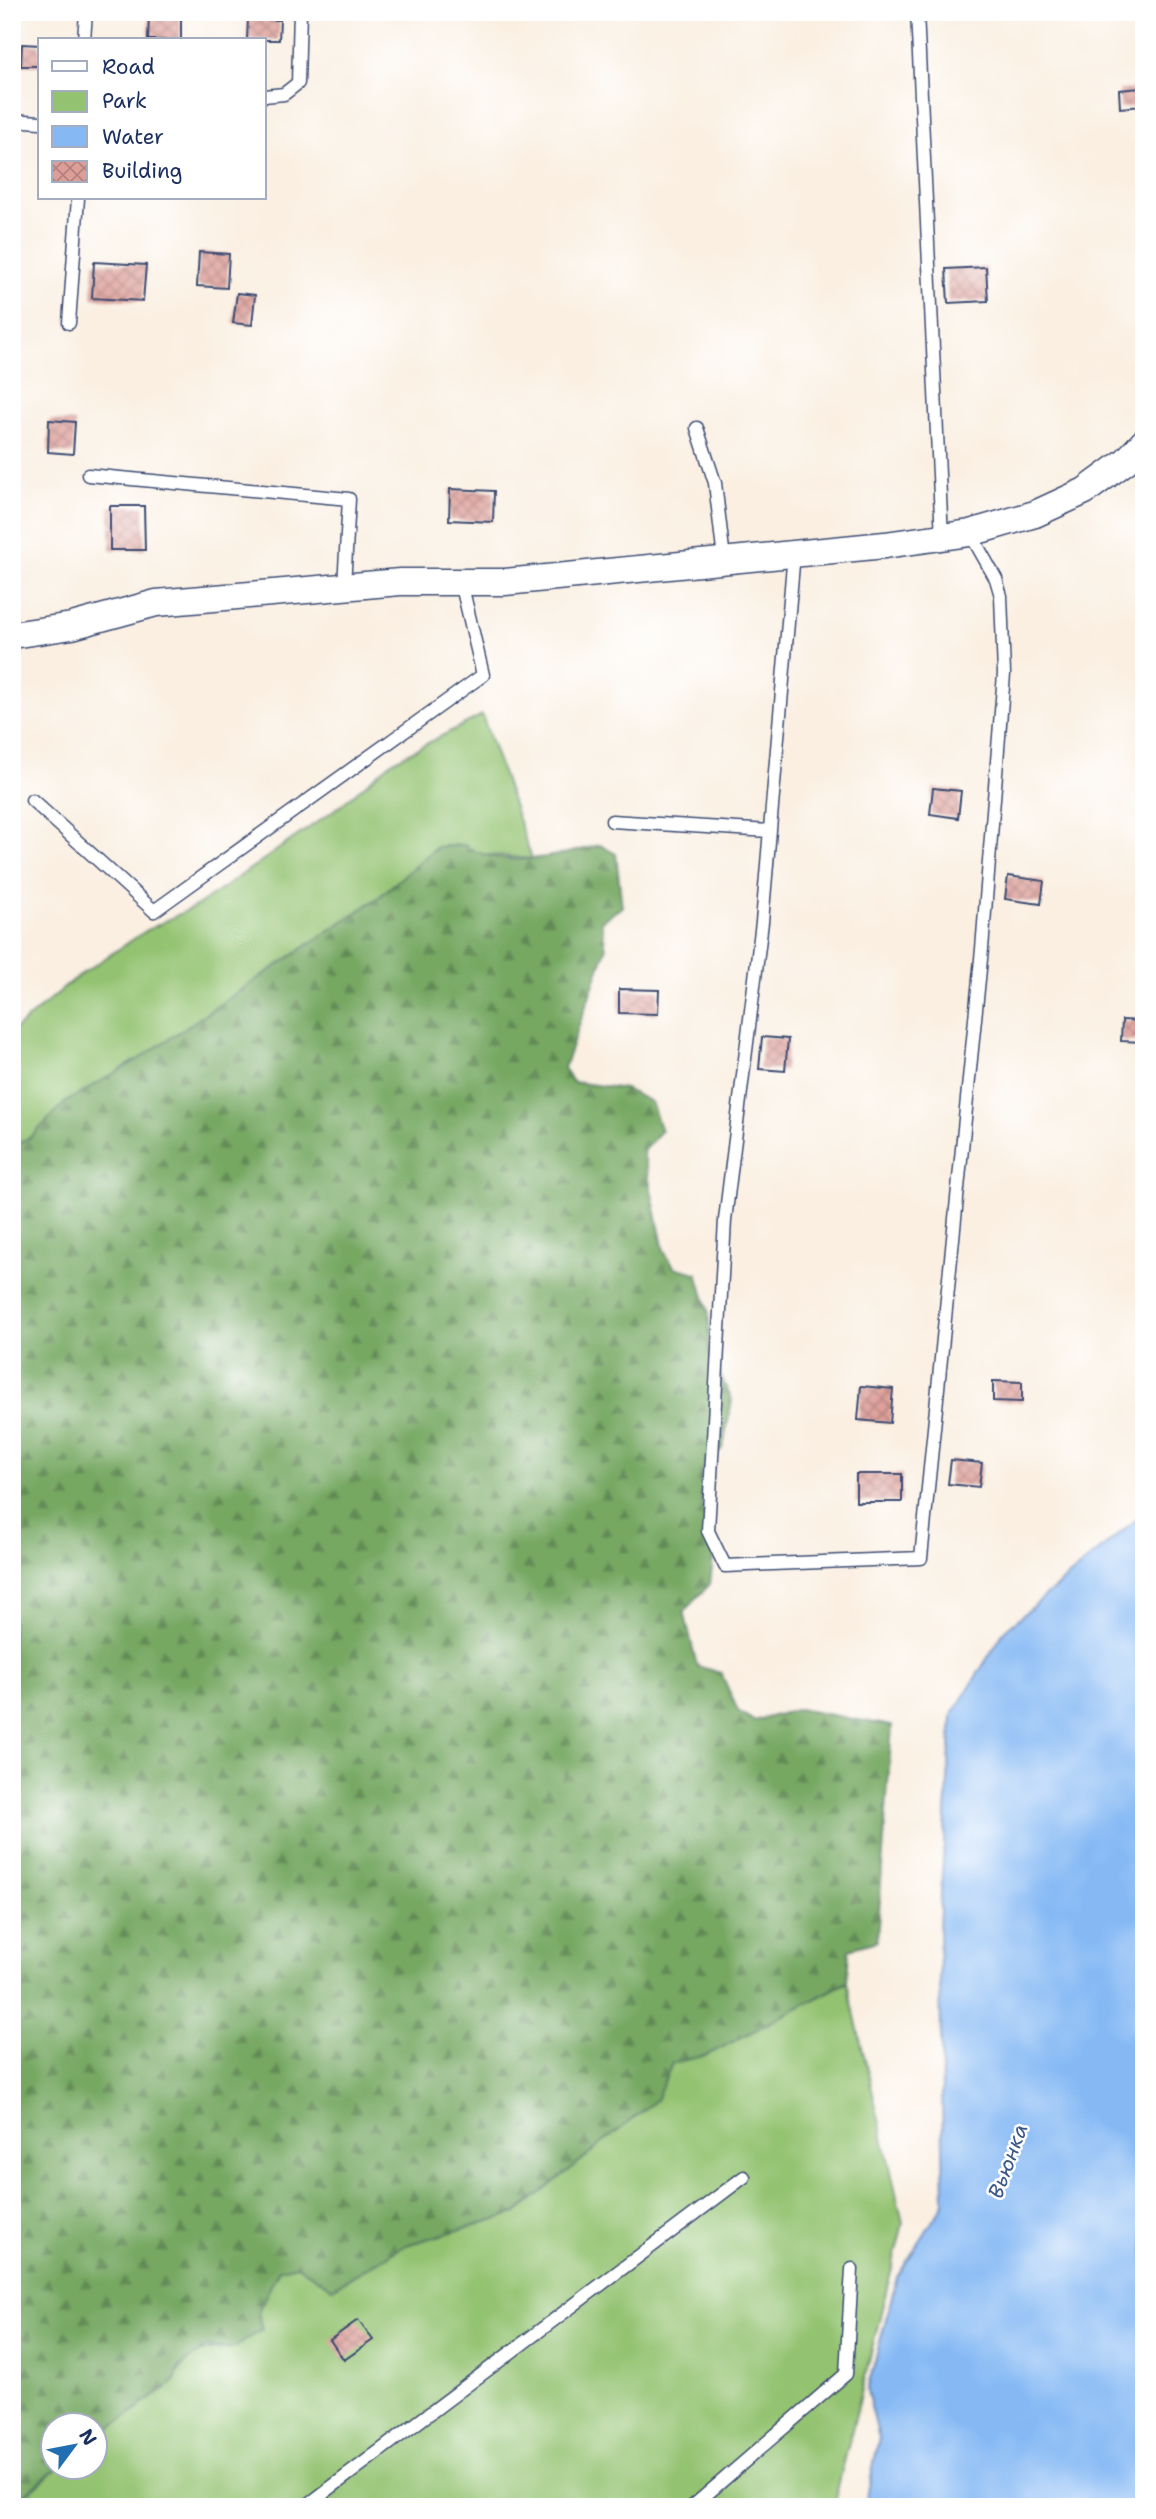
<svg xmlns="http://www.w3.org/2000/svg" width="1156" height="2519" font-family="'Shantell Sans',sans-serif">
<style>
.green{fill:#93c270;stroke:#577867;stroke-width:2}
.forest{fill:url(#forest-firs);stroke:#486c60;stroke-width:2}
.water{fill:#86b9f4;stroke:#5074a9;stroke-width:2}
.building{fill:url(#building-cross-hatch)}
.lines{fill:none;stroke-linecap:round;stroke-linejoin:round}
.lane-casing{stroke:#3c4c72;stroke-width:15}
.street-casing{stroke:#3c4c72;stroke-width:29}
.lane{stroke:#fff;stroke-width:12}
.street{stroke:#fff;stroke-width:26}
.labels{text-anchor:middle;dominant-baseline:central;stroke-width:5;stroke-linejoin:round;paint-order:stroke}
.water-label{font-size:21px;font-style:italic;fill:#3b588b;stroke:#fff}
</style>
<defs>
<pattern id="forest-firs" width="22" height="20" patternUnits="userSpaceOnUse" patternTransform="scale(1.75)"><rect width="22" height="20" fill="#76a862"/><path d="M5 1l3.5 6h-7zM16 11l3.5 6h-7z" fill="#608954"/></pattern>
<pattern id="building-cross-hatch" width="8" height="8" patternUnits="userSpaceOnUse" patternTransform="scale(1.75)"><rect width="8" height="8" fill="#de9e98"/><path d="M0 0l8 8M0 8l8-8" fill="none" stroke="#b3817f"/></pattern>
</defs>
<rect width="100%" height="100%" fill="#fff"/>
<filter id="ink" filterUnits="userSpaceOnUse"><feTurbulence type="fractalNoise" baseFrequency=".0143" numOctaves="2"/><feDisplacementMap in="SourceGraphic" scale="14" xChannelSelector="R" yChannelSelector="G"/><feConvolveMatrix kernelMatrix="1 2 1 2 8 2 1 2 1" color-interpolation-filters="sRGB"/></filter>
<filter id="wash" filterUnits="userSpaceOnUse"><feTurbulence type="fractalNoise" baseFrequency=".00686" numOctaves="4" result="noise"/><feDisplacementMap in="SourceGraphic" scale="28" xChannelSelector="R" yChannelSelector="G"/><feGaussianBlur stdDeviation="1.57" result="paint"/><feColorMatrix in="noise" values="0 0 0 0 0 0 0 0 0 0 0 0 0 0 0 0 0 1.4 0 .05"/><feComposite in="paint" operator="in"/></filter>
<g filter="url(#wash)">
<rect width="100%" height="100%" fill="#faefe1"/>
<!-- green -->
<path class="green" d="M482,715l50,144 -53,-5 -15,-9 -27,2 -58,50 -237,160 -75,45 -35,34 -20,11v-115l65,-55 70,-47 53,-26 140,-98 53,-45z
M847,1982l56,241 -70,284h-821l47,-40 35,-1 1,-27 79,-57c11,-29 30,-34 59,-34l25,-37 21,-42 18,-4 35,23 74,-43 110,-32 140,-113 16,-37 35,-8z"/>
<!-- forest -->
<path class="forest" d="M464,845c39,26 94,11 136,0l16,9 6,53 -21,14 5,28 -42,119 9,14 52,7 26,13 10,29 -18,20 21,100 10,16 23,6 12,41v38l23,48 -9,47 -22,25 1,32 13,39 -5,41 -26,27 13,55 24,7 17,38 16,10 45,-12 93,17 -15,215 -28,8 -2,33 -140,73 -35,8 -16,37 -140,113 -110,32 -74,43 -35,-23 -18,4 -21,42 4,19 -29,18h-27l-26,19 -6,15 -79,57 -1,-15h-42v42l7,1 -47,37v-1357l20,-11 34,-34 76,-45 237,-160 58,-50z"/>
<!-- water -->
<path class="water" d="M1144,1513v977l-6,17h-273l14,-69 -12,-47 30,-114 47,-74 -5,-277 13,-211 53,-85z"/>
<g id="blocks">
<!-- building -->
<path class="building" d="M149,15l32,1v24h-33z
M248,19l32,1 -1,20h-32z
M22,44l18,1v21h-19z
M1141,88l2,18 -23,2 -1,-18z
M199,252l30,2 -2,34 -30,-2z
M94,262l52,3 -3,36 -51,-3z
M986,267l2,34 -40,2 -2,-34z
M237,293l18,2 -3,30 -19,-2z
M49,420l26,2 -2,32 -25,-2z
M450,489l44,2 -1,31 -44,-2z
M110,506h34l1,44h-35z
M933,788l28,3 -3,27 -28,-4z
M1008,876l36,5 -3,23 -36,-5z
M619,989l40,1 -1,24 -39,-1z
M1122,1020l22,1v21l-23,-1z
M762,1037l26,2 -3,32 -26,-2z
M993,1381l29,1v20l-29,-1z
M861,1386l32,3 -3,34 -32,-3z
M951,1460l31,3 -3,24 -31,-3z
M856,1474h46v28h-46z
M358,2320l15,20 -29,20 -14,-20z"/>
</g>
</g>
<g filter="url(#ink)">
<use href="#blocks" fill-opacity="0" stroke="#3c4c72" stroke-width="2"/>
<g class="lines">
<defs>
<path id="lane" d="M917,12l25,526
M84,40l2,-28
M264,96l20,-2 14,-11 2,-71
M12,120l28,2
M69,323l9,-125
M697,428l18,55 9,76
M88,475l261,24 -5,87
M794,553l-32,369 -37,298 -17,311 17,35 196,-8 61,-609 22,-275 -3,-78 -5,-17 -26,-46
M32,800l122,111 329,-236 -22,-93
M612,821l157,10
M305,2507l439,-330
M692,2507l154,-133 6,-105"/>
<path id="street" d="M12,635l60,-9 84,-23 244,-21h105l380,-37 85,-12 65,-19 50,-23 41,-30 18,-19"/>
</defs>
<!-- lane casing -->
<use href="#lane" class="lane-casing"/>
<!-- street casing -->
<use href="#street" class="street-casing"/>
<!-- lane -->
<use href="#lane" class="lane"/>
<!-- street -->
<use href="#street" class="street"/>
</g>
</g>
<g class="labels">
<!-- water labels -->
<g class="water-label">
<text transform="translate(1008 2161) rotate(-70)">Вьюнка</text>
</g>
</g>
<!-- margin -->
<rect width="1156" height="2519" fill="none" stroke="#fff" stroke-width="42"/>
<!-- legend -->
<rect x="38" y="38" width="228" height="161" fill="#ffffff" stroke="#a4acbf" stroke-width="2"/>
<rect x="52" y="61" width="35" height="10" fill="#ffffff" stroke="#a4acbf" stroke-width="2"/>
<text x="102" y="74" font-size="21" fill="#1b2f5e">Road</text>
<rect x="52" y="91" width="35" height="21" fill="#93c270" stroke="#a4acbf" stroke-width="2"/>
<text x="102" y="108" font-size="21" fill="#1b2f5e">Park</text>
<rect x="52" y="126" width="35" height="21" fill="#86b9f4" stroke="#a4acbf" stroke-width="2"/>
<text x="102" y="144" font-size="21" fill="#1b2f5e">Water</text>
<rect x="52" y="161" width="35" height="21" fill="url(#building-cross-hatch)" stroke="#a4acbf" stroke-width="2"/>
<text x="102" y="178" font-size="21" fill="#1b2f5e">Building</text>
<!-- north arrow -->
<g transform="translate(74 2446) rotate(58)"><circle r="33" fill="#ffffff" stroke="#a4acbf" stroke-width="2"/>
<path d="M0-5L12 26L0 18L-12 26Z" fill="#1f6fb2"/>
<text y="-10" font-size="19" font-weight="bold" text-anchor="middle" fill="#1b2f5e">N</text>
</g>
</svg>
